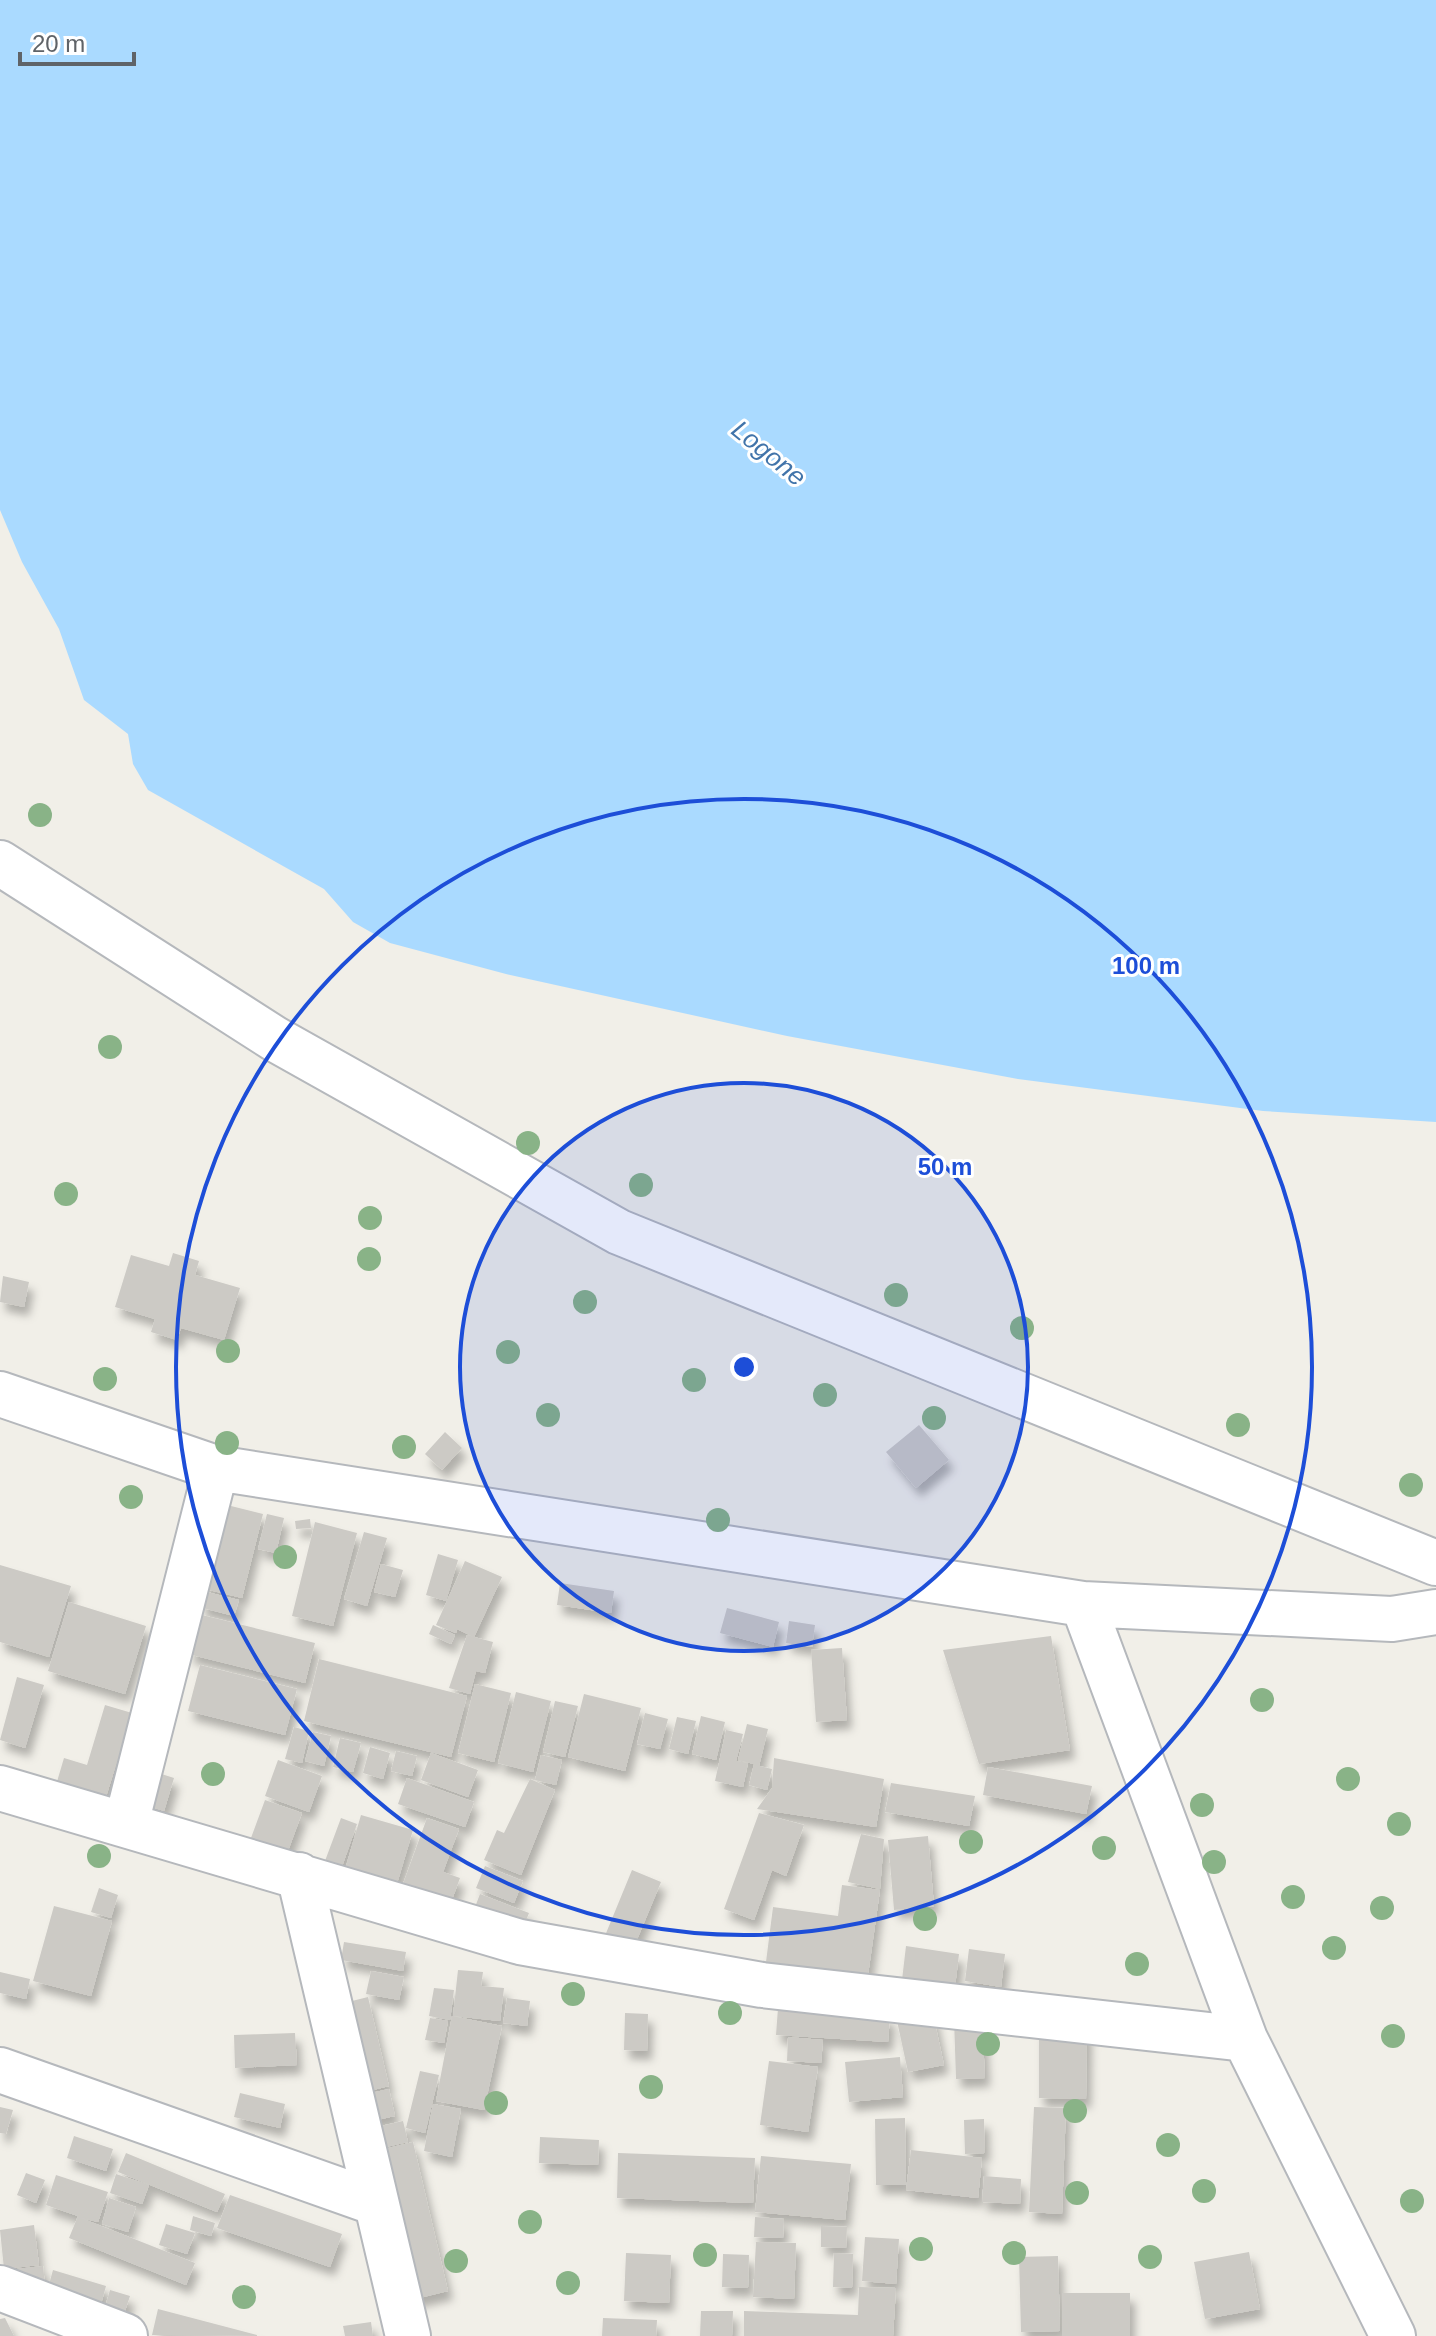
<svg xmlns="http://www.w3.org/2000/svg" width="1436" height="2336" font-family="Helvetica,sans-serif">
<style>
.water{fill:#aadaff}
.building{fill:#cccac5;filter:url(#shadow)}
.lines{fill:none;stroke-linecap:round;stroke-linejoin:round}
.minor-casing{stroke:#b5b8bc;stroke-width:48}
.minor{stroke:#fff;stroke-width:44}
.tree{fill:#89b387}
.ring{fill:none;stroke:#1d4ed8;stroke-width:4}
.labels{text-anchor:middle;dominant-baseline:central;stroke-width:6;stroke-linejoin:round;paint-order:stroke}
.water-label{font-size:26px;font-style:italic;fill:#4174aa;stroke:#fff}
.centre{fill:#1d4ed8;stroke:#fff;stroke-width:4}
.ring-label{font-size:24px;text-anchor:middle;font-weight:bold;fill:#1d4ed8;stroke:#fff;stroke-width:6;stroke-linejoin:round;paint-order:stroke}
</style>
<defs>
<filter id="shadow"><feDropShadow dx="5" dy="9" stdDeviation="4" flood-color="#0004"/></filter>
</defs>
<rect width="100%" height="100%" fill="#f1efe8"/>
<!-- water -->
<path class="water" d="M0,0h1436v1122l-173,-11 -245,-32 -231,-43 -281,-62 -116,-31 -37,-21 -29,-33 -176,-99 -15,-26 -5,-30 -44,-34 -25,-71 -37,-67 -22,-52z"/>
<!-- building -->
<path class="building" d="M173,1253l26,8 -4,14 45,13 -16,52 -43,-12 -4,12 -26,-8 4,-13 -40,-12 16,-52 38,11z
M3,1276l26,6 -5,25 -24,-5z
M919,1425l30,35 -33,28 -30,-36z
M445,1432l17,16 -20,22 -17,-16z
M223,1504l40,10 -21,84 -41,-10z
M267,1514l17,4 -8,35 -18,-4z
M310,1519l1,9 -15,1 -1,-8z
M315,1522l42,11 -24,93 -41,-10z
M364,1532l23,6 -20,68 -23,-7z
M438,1554l20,6 -12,41 -20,-6z
M465,1561l37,16 -28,60 19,5 -8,31 -9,-2 -6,23 -21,-6 18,-53 7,2 -17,-8 -1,4 -20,-8z
M381,1564l22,6 -8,27 -21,-5z
M0,1565l71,21 -22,71 -49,-15z
M560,1583l54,8 -3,22 -54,-8z
M203,1591l36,9 -5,16 -35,-9z
M69,1602l77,24 -21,68 -77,-23z
M727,1608l52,14 -6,25 -53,-14z
M198,1614l117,29 -10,40 -117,-29z
M789,1621l26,4 -3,22 -26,-4z
M433,1625l22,10 -4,9 -22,-10z
M1051,1636l19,114 -91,14 -36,-114z
M842,1648l5,72 -31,2 -5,-72z
M319,1659l148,37 -16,61 -147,-36z
M200,1665l97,24 -12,46 -97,-24z
M17,1677l27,8 -19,63 -25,-8z
M475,1684l36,9 -17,69 -36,-9z
M516,1692l35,9 -18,71 -35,-9z
M584,1694l57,14 -16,63 -57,-14z
M555,1701l23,5 -13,51 -22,-5z
M105,1705l27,8 -27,87 -49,-15 8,-27 23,7z
M645,1713l23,6 -8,30 -23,-5z
M701,1716l24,6 -9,38 -24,-6z
M677,1717l19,4 -8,33 -19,-5z
M747,1724l21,5 -9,37 13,3 -5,21 -18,-5 5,-21 -16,-4z
M294,1727l15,4 -7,32 -17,-4z
M726,1730l17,4 -7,27 12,2 -5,24 -28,-6z
M313,1732l18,4 -7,30 -19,-5z
M340,1738l21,5 -8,29 -20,-5z
M370,1747l20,6 -7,26 -20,-6z
M396,1751l21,5 -5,20 -21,-5z
M431,1753l47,17 -10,27 -47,-17z
M541,1755l21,5 -6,25 -21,-5z
M774,1758l110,21 -8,48 -119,-18 15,-21z
M278,1760l44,16 -13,36 -44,-16z
M988,1767l104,19 -6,28 -103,-19z
M149,1770l25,8 -10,33 -25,-8z
M407,1778l67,24 -9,25 -67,-23z
M530,1779l25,11 -34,85 -37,-15 13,-30 7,3z
M891,1783l84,13 -6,30 -84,-14z
M265,1800l37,13 -17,46 -37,-13z
M759,1813l45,12 -18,51 -14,-6 -18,50 -30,-11z
M361,1815l52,15 -17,57 -52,-14z
M341,1818l16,6 -18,51 -17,-6z
M427,1818l32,11 -16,43 17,6 -13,35 -48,-18z
M861,1834l23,5 -4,50 -32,-7z
M928,1836l6,70 -40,4 -6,-70z
M485,1866l38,15 -9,22 -38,-15z
M632,1870l29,12 -30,72 -29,-11z
M842,1885l38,5 -12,85 -102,-13 7,-55 65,9z
M99,1888l19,7 -7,23 -20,-6z
M480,1894l49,19 -8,20 -49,-18z
M54,1906l58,15 -21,75 -58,-15z
M344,1942l62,10 -3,19 -62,-11z
M906,1946l53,8 -4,33 -53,-7z
M969,1949l36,5 -4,33 -36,-6z
M458,1970l25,2 -2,14 23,2 -4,33 -47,-5z
M371,1971l33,6 -5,23 -33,-6z
M0,1972l30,7 -4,20 -26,-6z
M434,1988l20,2 -4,30 -21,-4z
M368,1997l21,89 -28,7 -21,-89z
M507,1998l23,3 -3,25 -24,-3z
M778,2008l112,8 -2,26 -112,-7z
M625,2013l23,1 -1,37 -23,-1z
M933,2014l11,51 -36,7 -11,-51z
M452,2016l50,10 -18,84 -48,-9z
M430,2018l18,3 -4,22 -19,-3z
M982,2018l3,60 -29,1 -2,-60z
M1039,2028l48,1 -1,70 -47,-1z
M295,2033l2,32 -62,3 -1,-33z
M788,2037l35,3 -2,23 -34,-2z
M900,2057l3,40 -54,5 -4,-40z
M769,2061l49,6 -10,65 -48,-7z
M420,2071l19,4 -14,58 -19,-5z
M389,2089l6,27 -27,6 -6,-27z
M240,2093l45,11 -5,24 -46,-11z
M433,2104l28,5 -9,48 -28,-6z
M0,2107l13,3 -7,24 -6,-1z
M1034,2107l32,1 -4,106 -33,-2z
M905,2118l1,67h-30l-1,-66z
M984,2119l1,34 -20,1 -1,-34z
M403,2121l5,21 -31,7 -5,-21z
M74,2136l39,13 -7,22 -39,-13z
M540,2137l59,3 -1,25 -59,-2z
M413,2142l35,149 -41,10 -35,-149z
M911,2150l71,8 -4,40 -72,-8z
M126,2153l99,41 -8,18 -99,-40z
M618,2153l137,5 -2,45 -136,-5z
M761,2156l90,8 -6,56 -90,-8z
M26,2173l19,7 -9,23 -19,-8z
M116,2174l33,11 -7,19 -32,-11z
M56,2175l52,17 -10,30 -17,-4 114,45 -9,22 -117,-47 9,-22 -32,-11z
M984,2176l37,3 -1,25 -38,-2z
M230,2195l112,39 -12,33 -113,-39z
M109,2198l27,9 -8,25 -26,-8z
M193,2216l22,7 -4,13 -21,-6z
M755,2217l29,2 -1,19 -29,-1z
M166,2224l29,9 -8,21 -28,-9z
M34,2225l5,40 -35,4 -4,-39z
M821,2226l26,1 -1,21 -25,-1z
M865,2237l34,2 -3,45 -34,-3z
M756,2242l40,1 -2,56 -41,-2z
M1249,2252l11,57 -55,10 -11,-57z
M626,2253l45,2 -2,48 -45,-2z
M834,2253l19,1 -1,34 -19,-1z
M723,2254l26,1 -1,33 -26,-1z
M1058,2256l2,75 -39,1 -2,-75z
M43,2266l2,19 -37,-15z
M53,2270l53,16 -8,29 -53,-16z
M859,2287l37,1 -3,48h-149v-25l114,4z
M110,2290l20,6 -8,24 -19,-6z
M1062,2293h68v43h-68z
M158,2309l99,26v1l-105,-1z
M701,2311h32l-1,25h-32z
M5,2318l9,18h-14v-17z
M603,2318l54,2 -1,16h-54z
M371,2322l2,14h-28l-2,-10z"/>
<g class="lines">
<defs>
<path id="minor" d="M0,863l275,176 344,193 817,331
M0,1394l216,74 867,136 309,15 44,-7
M1083,1604l162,435 148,297
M0,1788l520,154 242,43 483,54
M126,1824l90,-356
M299,1875l109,461
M0,2070l376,133
M0,2288l125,48"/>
</defs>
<!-- minor casing -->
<use href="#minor" class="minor-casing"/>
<!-- minor -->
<use href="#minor" class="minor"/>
</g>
<!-- trees -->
<g class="tree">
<circle cx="40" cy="815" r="12"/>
<circle cx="110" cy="1047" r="12"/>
<circle cx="528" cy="1143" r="12"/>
<circle cx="641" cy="1185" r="12"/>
<circle cx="66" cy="1194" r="12"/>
<circle cx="370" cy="1218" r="12"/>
<circle cx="369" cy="1259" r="12"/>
<circle cx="896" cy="1295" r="12"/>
<circle cx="585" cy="1302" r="12"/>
<circle cx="1022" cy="1328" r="12"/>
<circle cx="228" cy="1351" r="12"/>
<circle cx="508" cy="1352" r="12"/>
<circle cx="105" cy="1379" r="12"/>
<circle cx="694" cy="1380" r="12"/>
<circle cx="825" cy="1395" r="12"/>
<circle cx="548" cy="1415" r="12"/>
<circle cx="934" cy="1418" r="12"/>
<circle cx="1238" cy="1425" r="12"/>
<circle cx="227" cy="1443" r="12"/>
<circle cx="404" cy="1447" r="12"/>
<circle cx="1411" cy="1485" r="12"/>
<circle cx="131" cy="1497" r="12"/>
<circle cx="718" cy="1520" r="12"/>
<circle cx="285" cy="1557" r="12"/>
<circle cx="1262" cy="1700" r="12"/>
<circle cx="213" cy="1774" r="12"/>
<circle cx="1348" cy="1779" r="12"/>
<circle cx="1202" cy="1805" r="12"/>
<circle cx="1399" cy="1824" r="12"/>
<circle cx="971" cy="1842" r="12"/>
<circle cx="1104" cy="1848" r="12"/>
<circle cx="99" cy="1856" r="12"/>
<circle cx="1214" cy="1862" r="12"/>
<circle cx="1293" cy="1897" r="12"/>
<circle cx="1382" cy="1908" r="12"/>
<circle cx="925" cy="1919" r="12"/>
<circle cx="1334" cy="1948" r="12"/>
<circle cx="1137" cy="1964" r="12"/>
<circle cx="573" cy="1994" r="12"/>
<circle cx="730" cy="2013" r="12"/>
<circle cx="1393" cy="2036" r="12"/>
<circle cx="988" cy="2044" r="12"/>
<circle cx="651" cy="2087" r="12"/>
<circle cx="496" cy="2103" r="12"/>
<circle cx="1075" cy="2111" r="12"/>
<circle cx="1168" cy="2145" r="12"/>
<circle cx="1204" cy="2191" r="12"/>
<circle cx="1077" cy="2193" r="12"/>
<circle cx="1412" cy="2201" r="12"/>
<circle cx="530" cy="2222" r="12"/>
<circle cx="921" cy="2249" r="12"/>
<circle cx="1014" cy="2253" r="12"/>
<circle cx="705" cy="2255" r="12"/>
<circle cx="1150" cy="2257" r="12"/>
<circle cx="456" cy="2261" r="12"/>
<circle cx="568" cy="2283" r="12"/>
<circle cx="244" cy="2297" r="12"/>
</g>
<!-- distance rings -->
<circle cx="744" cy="1367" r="284" fill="#1d4ed8" fill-opacity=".12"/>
<g class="ring">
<circle cx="744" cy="1367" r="284"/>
<circle cx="744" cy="1367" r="568"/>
</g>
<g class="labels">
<!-- water labels -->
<g class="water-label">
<text transform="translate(769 453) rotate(39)">Logone</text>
</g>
</g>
<circle cx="744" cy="1367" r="12" class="centre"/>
<g class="ring-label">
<text x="1146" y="974">100 m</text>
<text x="945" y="1175">50 m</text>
</g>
<!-- scale -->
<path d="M20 52v12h114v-12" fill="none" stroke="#5f6368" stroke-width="4"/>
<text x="32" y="52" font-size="24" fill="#5f6368" stroke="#ffffff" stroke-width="6" paint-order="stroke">20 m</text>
</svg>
